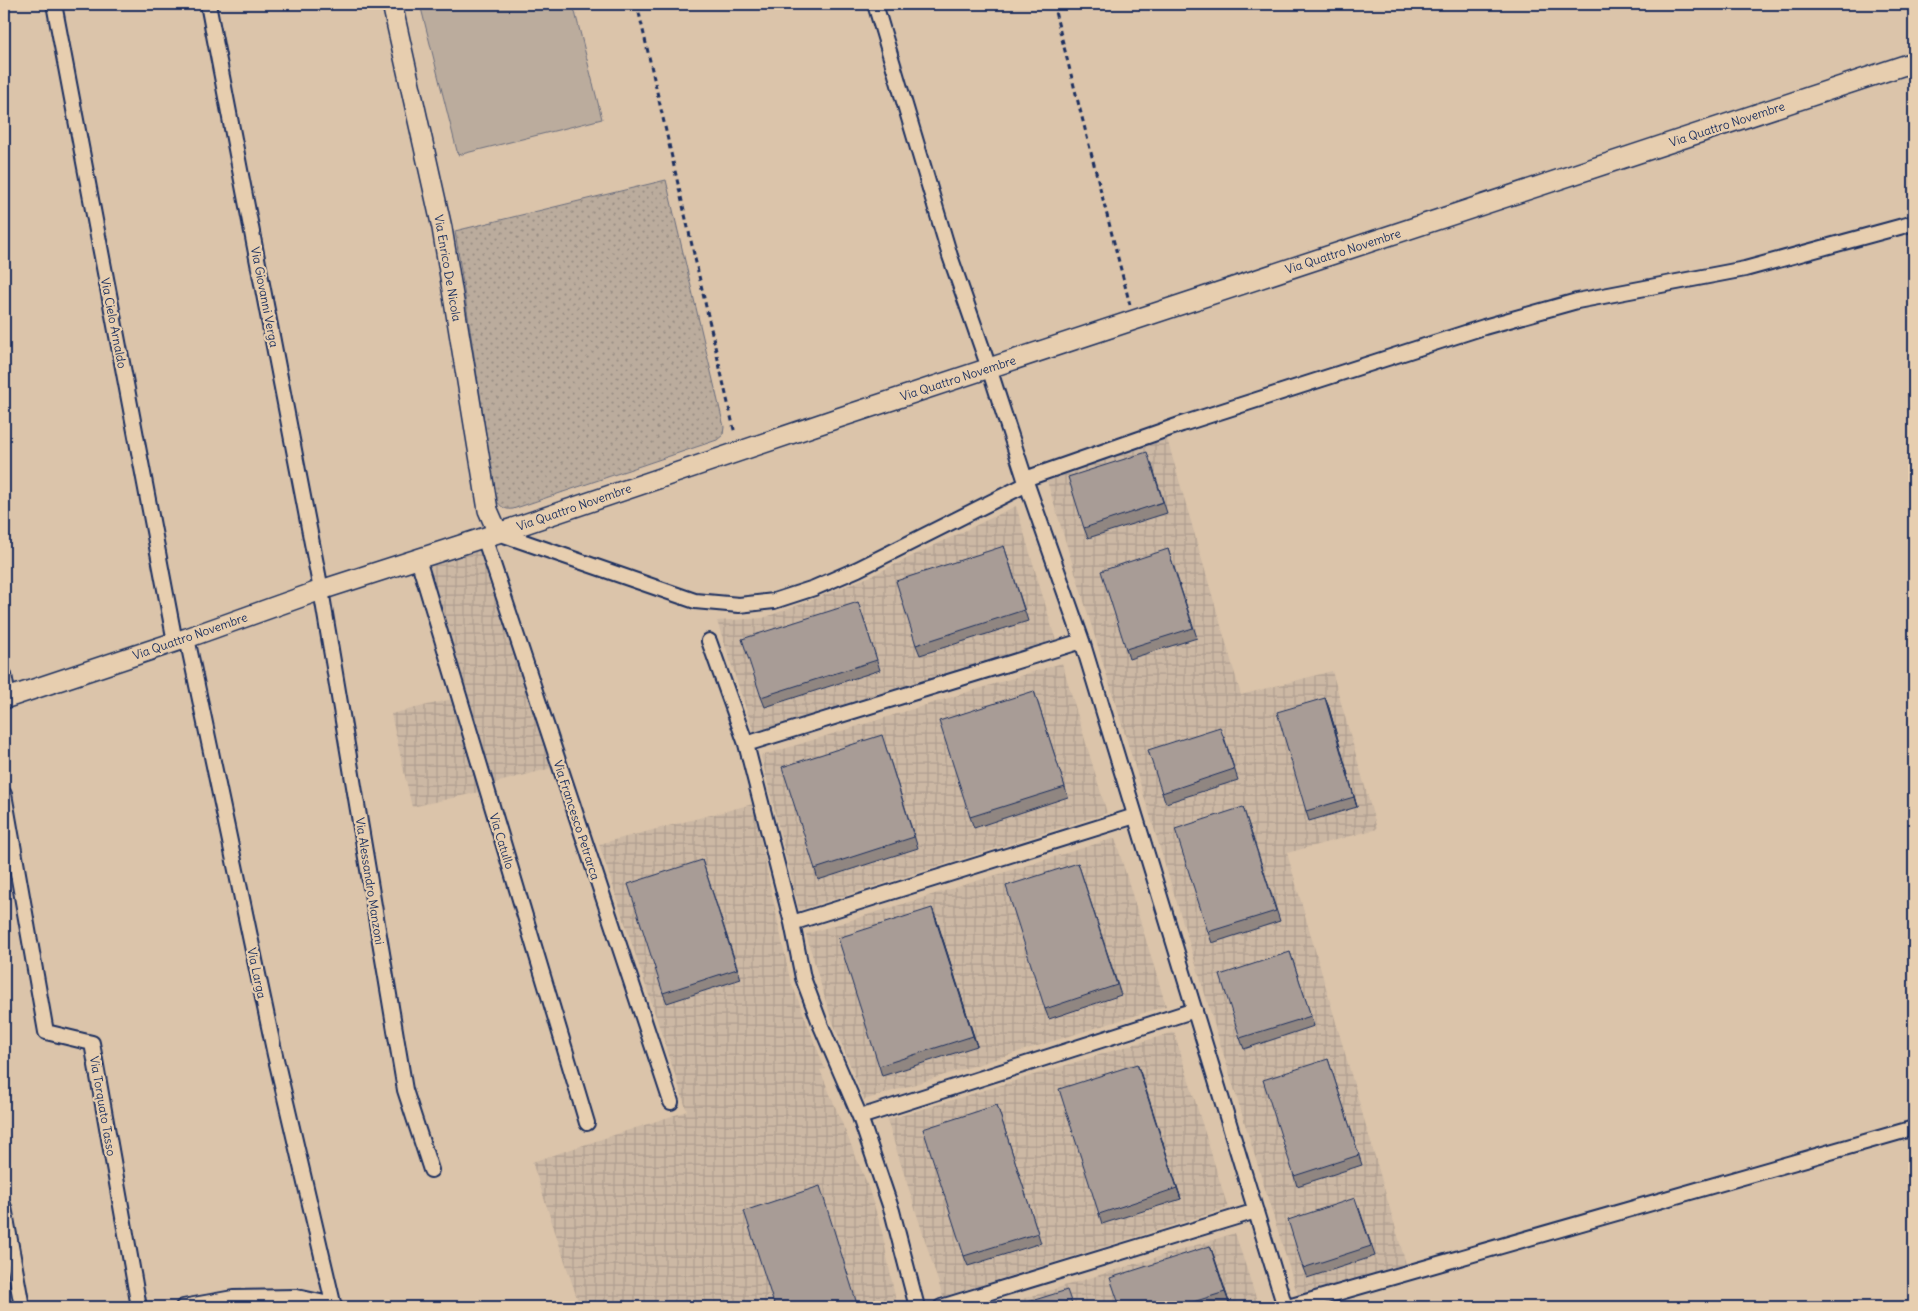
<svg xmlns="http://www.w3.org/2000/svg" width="1918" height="1311" font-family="Delius,sans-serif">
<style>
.industrial{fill:url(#industrial-grid)}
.grass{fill:url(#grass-dots);stroke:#6b6e7e}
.pitch{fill:#bbac9d;stroke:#6b6e7e}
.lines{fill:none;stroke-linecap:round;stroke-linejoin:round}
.street-casing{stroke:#1b2f5e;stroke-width:18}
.secondary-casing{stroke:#1b2f5e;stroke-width:22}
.path{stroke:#1b2f5e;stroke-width:3;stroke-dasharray:5 4;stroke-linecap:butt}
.street{stroke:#e7ceaf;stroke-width:14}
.secondary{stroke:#e7ceaf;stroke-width:19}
.wall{fill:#908681;stroke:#1b2f5e}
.shaded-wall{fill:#766d69;stroke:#1b2f5e}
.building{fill:#a89c96;stroke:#1b2f5e}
.labels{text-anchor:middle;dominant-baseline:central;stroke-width:4.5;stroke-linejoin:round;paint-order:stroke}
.street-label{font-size:12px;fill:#1b2f5e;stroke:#e7ceaf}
</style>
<defs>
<pattern id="industrial-grid" width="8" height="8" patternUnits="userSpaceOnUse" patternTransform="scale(1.25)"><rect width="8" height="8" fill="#ccb8a4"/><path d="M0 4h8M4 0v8" fill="none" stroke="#af9e90"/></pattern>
<pattern id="grass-dots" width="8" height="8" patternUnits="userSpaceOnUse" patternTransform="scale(1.25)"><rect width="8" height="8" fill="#bbac9d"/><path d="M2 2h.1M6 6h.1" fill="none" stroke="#978c83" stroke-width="1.8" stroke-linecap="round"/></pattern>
</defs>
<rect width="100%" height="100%" fill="#dbc4aa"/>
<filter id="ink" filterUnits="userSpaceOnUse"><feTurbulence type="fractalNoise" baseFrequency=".02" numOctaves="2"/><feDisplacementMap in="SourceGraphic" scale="10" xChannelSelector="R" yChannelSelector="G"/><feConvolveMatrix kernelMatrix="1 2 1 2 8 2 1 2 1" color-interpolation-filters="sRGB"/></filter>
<g filter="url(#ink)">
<!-- industrial -->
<path class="industrial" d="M1166,435l75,260 91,-24 45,158 -90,24 119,411 -108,32 -252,-818z
M1016,506l40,135 -302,92 -37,-112 46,-3 49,-18 59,-24z
M480,545l72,223 -61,16 -12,8 -67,15 -21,-93 61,-15 -38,-134z
M1062,663l45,150 -308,97 -38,-154z
M753,804l37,175 35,90 -5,1 46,111 15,46 16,80h-317l-48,-145 155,-51 -88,-267z
M1115,838l51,168 -302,94 -35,-88 -23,-78z
M1174,1032l54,176 -285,89 -56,-177z
M1235,1233l24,74h-263z"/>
<!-- grass -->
<path class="grass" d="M666,180l58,247 -1,8 -6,5 -204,69c-8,1 -12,-2 -17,-9l-41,-269z"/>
<!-- pitch -->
<path class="pitch" d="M420,4h153l29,115 -144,36z"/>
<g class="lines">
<defs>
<path id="street" d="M54,4l121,638
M208,4l113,586 84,500 26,80
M875,4l75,252 39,112 36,111 57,162 203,666
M1025,479l157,-55 302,-97 93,-26 168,-32 169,-46
M498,533l197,68 44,4 35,-4 40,-13 44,-19 169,-85
M484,537l187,565
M418,559l169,564
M187,638l88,417 59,252
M709,641l37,103 46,179 11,55 18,48 39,91 32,94 25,96
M4,675l4,22
M746,744l336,-103
M4,794l42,238 46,11 47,264
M792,923l343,-107
M860,1117l335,-107
M4,1207l18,100
M183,1307l50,-9 64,-1 37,8
M941,1307l315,-96
M1288,1307l626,-179"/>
<path id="secondary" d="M392,4l50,224 46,282 10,23
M4,699l183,-61 134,-48 177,-57 337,-114 1079,-357"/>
</defs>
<!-- street casing -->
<use href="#street" class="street-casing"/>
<!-- secondary casing -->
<use href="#secondary" class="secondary-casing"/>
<!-- path -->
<path class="path" d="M637,4l98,430
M1053,4l77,301"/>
<!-- street -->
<use href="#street" class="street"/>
<!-- secondary -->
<use href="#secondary" class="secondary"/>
</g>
<!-- wall -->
<path class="wall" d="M1151,462l16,51 -79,25 -4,-10z
M1004,546l24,75 -108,34 -4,-10z
M1168,549l29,89 -68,21 -3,-10z
M858,602l22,68 -115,37 -4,-10z
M1034,691l34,106 -94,31 -4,-11z
M1325,698l4,10 28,99 -48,14 -3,-10z
M1224,737l14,43 -72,23 -4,-10z
M885,745l33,103 -100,32 -3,-11z
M1243,807l37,114 -68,22 -4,-11z
M702,860l39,119 -74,24 -4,-10z
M1078,863l43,132 -72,24 -4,-10z
M936,918l41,128 -95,30 -3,-10z
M1290,952l24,74 -70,23 -4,-11z
M1328,1059l34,106 -65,21 -3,-10z
M1137,1064l44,135 -79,25 -3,-10z
M997,1105l44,138 -73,23 -4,-10z
M1359,1208l16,48 -68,22 -4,-10z
M1210,1246l20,59 -7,2h-103z"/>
<!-- shaded-wall -->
<path class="shaded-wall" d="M1325,698l4,10 28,99 -3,-10z
M932,908l4,10 41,128 -4,-10z
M1137,1064l4,10 40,125 -4,-11z
M1210,1246l5,13 15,46 -5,-13z"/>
<!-- building -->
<path class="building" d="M1147,452l16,50 -79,26 -16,-51z
M1004,546l20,64 -108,35 -20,-64z
M1168,549l25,79 -67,21 -25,-78z
M858,602l19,58 -116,37 -19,-58z
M1034,691l31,96 -95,30 -31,-96z
M1325,698l29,99 -48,14 -29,-99z
M1220,727l14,42 -72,24 -14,-43z
M882,735l32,102 -99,32 -33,-102z
M1243,807l33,104 -68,21 -33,-103z
M702,860l35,109 -74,24 -35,-109z
M1078,863l39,122 -72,24 -39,-123z
M932,908l41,128 -94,30 -41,-128z
M1290,952l21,64 -71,22 -20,-63z
M1328,1059l31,96 -65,21 -31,-96z
M1137,1064l40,124 -78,26 -40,-125z
M997,1105l41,128 -74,23 -41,-127z
M820,1186l38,121h-83l-31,-96z
M1355,1198l16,48 -68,22 -15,-48z
M1210,1246l15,46 -48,15h-57l-10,-29z
M1067,1290l6,17h-61z"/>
</g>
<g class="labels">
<!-- street labels -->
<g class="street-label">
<text transform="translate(1727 124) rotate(-18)">Via Quattro Novembre</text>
<text transform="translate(1343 251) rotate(-18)">Via Quattro Novembre</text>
<text transform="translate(448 268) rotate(80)">Via Enrico De Nicola</text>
<text transform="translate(265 297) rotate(79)">Via Giovanni Verga</text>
<text transform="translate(114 323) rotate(79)">Via Cielo Arnaldo</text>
<text transform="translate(958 378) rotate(-18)">Via Quattro Novembre</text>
<text transform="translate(574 507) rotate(-19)">Via Quattro Novembre</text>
<text transform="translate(190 636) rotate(-19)">Via Quattro Novembre</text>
<text transform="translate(577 820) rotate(72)">Via Francesco Petrarca</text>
<text transform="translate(502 841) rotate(73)">Via Catullo</text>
<text transform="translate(370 881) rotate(81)">Via Alessandro Manzoni</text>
<text transform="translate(257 973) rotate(78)">Via Larga</text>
<text transform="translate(103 1106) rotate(80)">Via Torquato Tasso</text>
</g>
</g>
<!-- margin -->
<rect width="1918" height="1311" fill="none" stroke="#e7ceaf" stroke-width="20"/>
<rect x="10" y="10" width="1898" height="1291" fill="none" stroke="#1b2f5e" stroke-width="2" filter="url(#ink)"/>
</svg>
